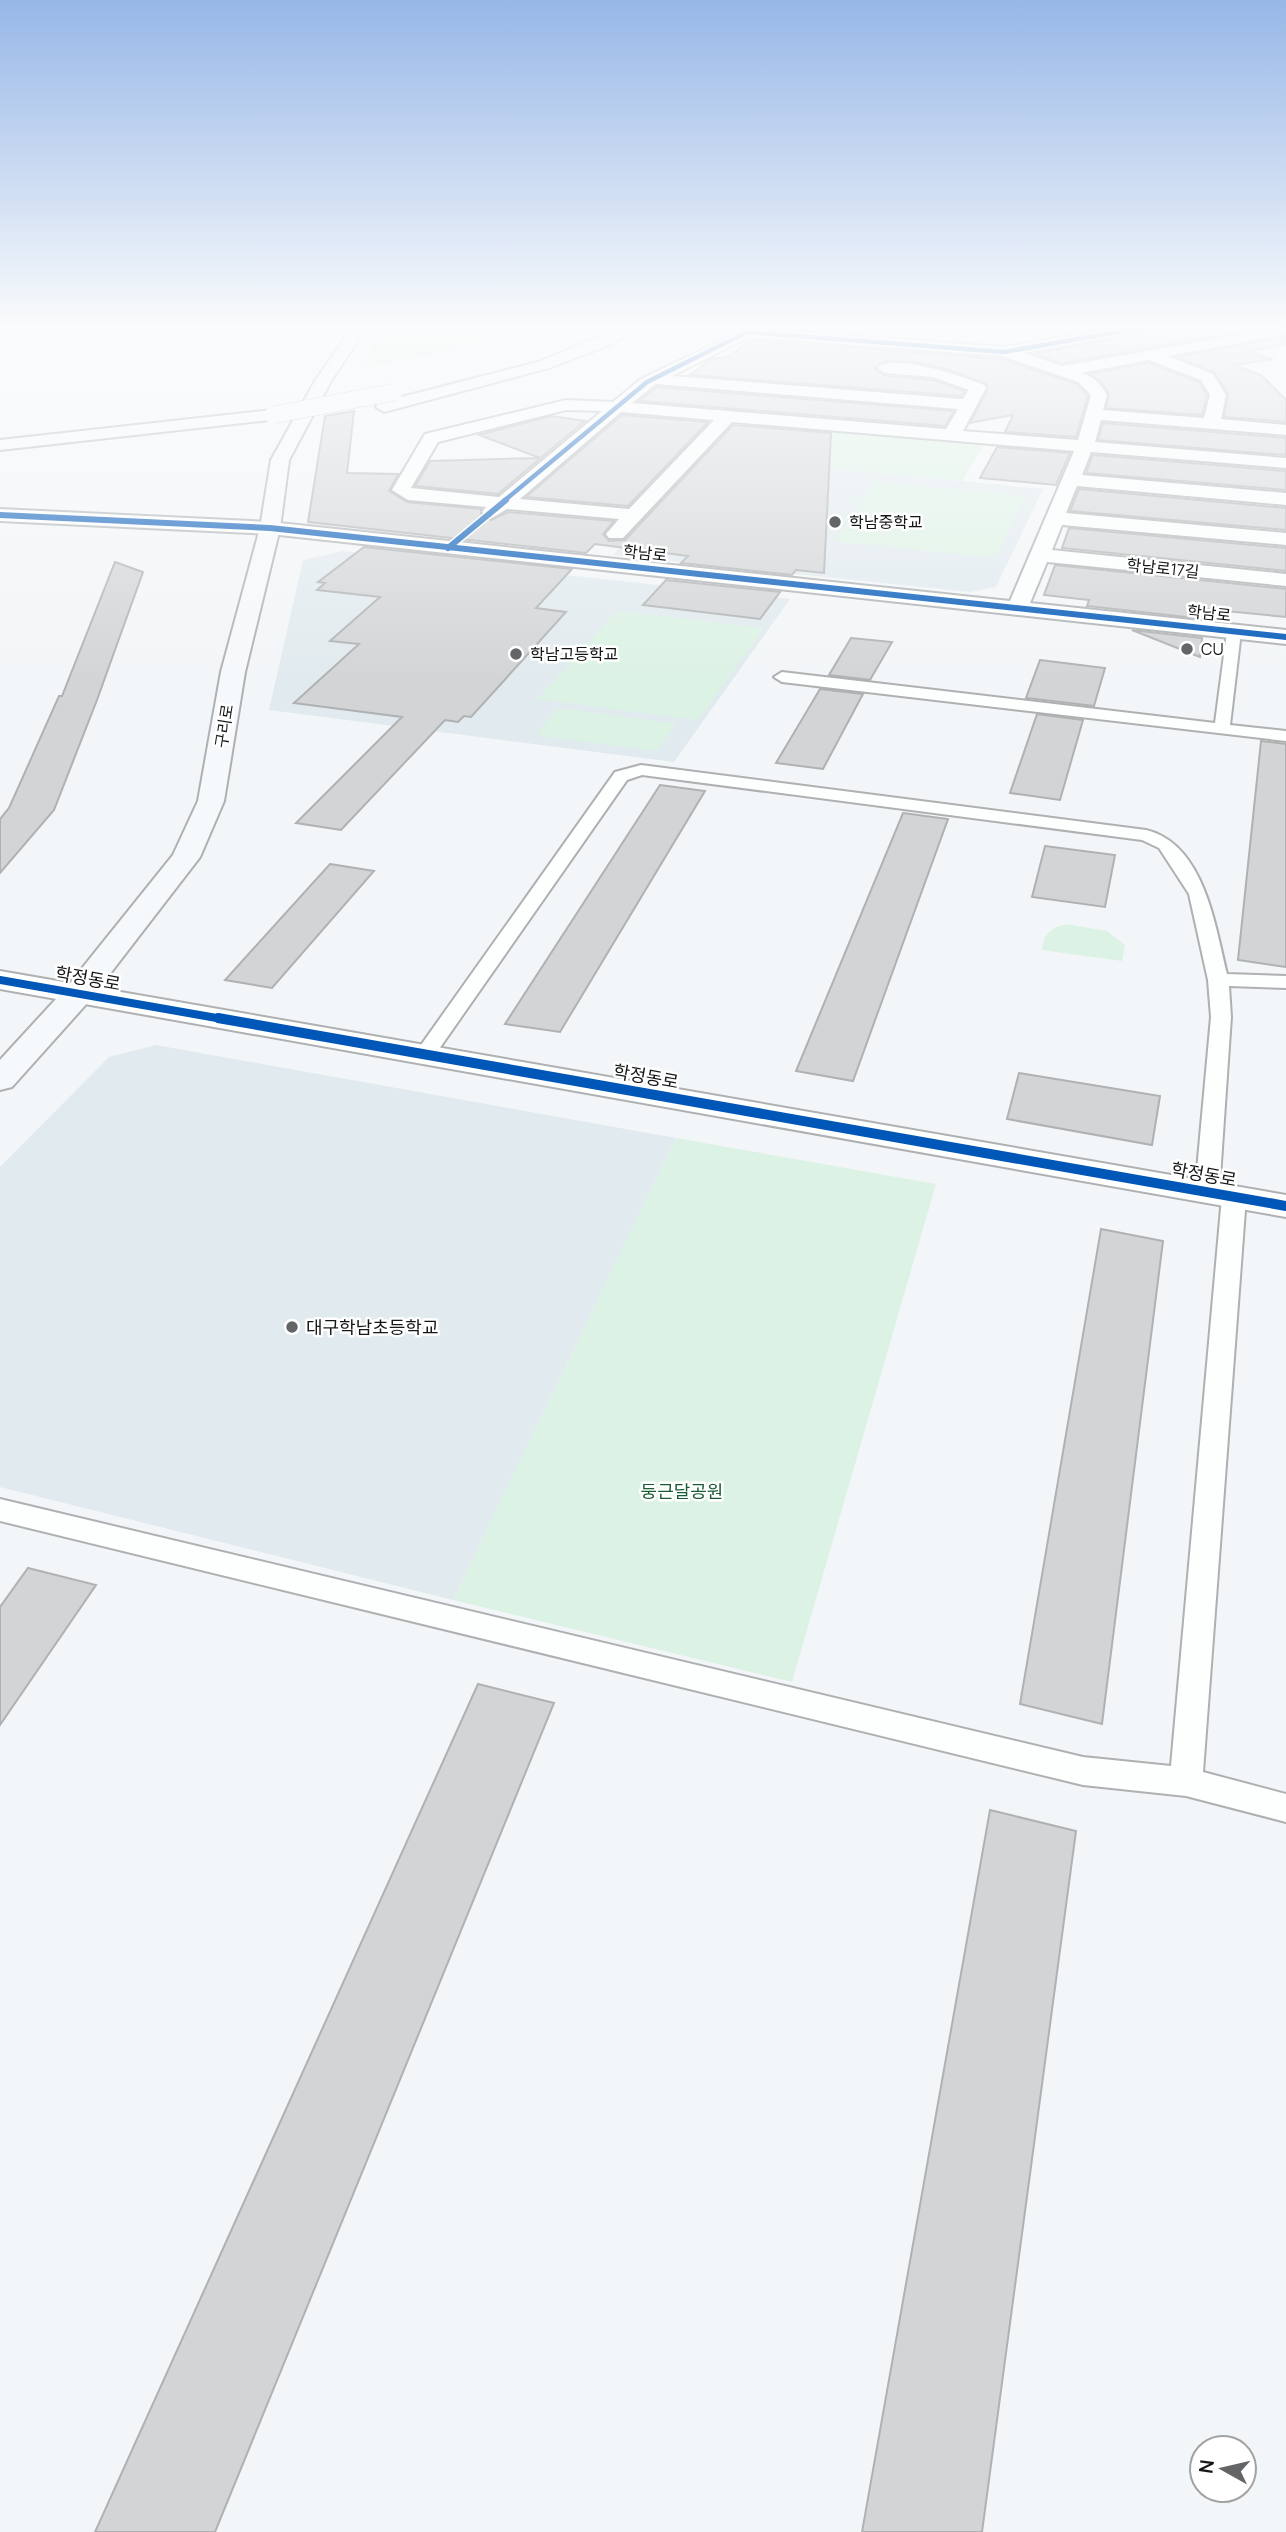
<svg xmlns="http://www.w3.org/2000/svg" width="1286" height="2532" font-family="Manrope,'Noto Sans KR',sans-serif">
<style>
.built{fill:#e1eaee}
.green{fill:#dcf2e4}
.building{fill:#d3d4d5;stroke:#afb1b2;stroke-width:2}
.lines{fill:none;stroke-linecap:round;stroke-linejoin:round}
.lane-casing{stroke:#aeb0b1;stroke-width:4}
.street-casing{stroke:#aeb0b1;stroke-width:4}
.secondary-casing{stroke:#aeb0b1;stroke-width:4}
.lane{fill:#fdfefe;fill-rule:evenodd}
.street{fill:#fdfefe;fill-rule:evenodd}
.secondary{fill:#f6f9fb;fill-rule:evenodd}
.secondary-bridge-casing{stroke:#aeb0b1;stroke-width:18;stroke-linecap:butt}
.secondary-bridge{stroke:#f6f9fb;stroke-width:17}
.cycleway-far3-casing{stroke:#fff;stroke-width:6}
.cycleway-far2-casing{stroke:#fff;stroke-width:9}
.cycleway-far1-casing{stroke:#fff;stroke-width:11}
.cycleway-casing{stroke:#fff;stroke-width:14}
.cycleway-far3{stroke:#0057b8;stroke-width:4.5}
.cycleway-far2{stroke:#0057b8;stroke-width:6}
.cycleway-far1{stroke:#0057b8;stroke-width:8}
.cycleway{stroke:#0057b8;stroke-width:10}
.poi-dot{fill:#636566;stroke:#fff;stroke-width:2.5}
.labels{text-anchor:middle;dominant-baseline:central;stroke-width:5;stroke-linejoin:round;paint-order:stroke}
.far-poi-label{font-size:16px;fill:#151717;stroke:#fff;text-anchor:start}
.far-street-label{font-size:16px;fill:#151717;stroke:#fff}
.street-label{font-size:18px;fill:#151717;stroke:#fff}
.poi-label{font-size:18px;fill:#151717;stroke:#fff;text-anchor:start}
.park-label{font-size:18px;fill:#1b5b34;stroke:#fff}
</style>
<rect width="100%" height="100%" fill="#f3f6f8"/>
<!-- built -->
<path class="built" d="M703,456l340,33 -47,98 -26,5 -357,-37z
M343,551l447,48 -116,163 -405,-52 34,-150z
M156,1045l520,93 -223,462 -453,-113v-320l109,-110z"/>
<!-- green -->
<path class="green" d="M384,327h132c-50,20 -104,35 -157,41z
M749,423l236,20 -23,38 -259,-25 31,-30z
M875,482l150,14 -30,62 -161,-17z
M617,611l147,17 -66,92 -160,-21z
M558,708l118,16 -20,27 -120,-16z
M1066,924l41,7 18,14 -3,16 -80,-11c2,-17 8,-21 24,-26z
M676,1138l260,46 -144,498 -339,-82z"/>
<!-- building -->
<path class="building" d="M1178,327h95l-211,36 -28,-9z
M1286,337v7l-39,8 26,7 -38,6 26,10 25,25v22l-62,-5 4,-23 -13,-21 -38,-16z
M750,340l251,19 76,25 11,12 -12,41 -71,-5 8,-17 -43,8 18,-34 -2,-5 -39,-15 -34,-7 -28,-1 -11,8 11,7 47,4 33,11 -3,5 -272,-21 21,-16 18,-2z
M1149,363l50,19 8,13 -5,20 -96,-7 3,-14 -8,-12 -11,-8z
M657,387l297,24 -9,15 -306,-25z
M354,411l-7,62 51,1 -9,17 18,11 74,7v5l10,6 17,-8 106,9 -11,13 6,7 16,-1 108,-115 98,8 -7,140 -28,-3 -4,5 -111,-12 7,-7 -93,-12 -9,9 -278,-31 17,-106z
M622,415l86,7 -80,84 -102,-9z
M551,416l34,5 -87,73 -83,-8 15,-25 110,-3 -61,-23z
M1103,423l183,15v17l-188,-15z
M997,447l73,6 -14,32 -76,-7z
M1093,455l193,16v19l-200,-17z
M1079,489l207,19v22l-216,-19z
M1069,528l217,20v23l-224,-23z
M364,547l208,22 -36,39 30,4 -95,105 -7,-1 -6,6 -13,-2 -104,110 -45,-7 106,-106 -108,-14 65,-59 -29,-3 50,-44 -63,-7 8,-7 -7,-1z
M115,562l28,10 -46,128 -43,110 -54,63v-54l9,-11 50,-112h3z
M1055,565l231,24v28l-81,-8 -1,10 -117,-13 2,-6 -45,-5z
M666,580l114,12 -20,27 -117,-14z
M1132,630l70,8 -2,19z
M851,638l41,4 -22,38 -41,-5z
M1040,660l65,8 -11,38 -68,-8z
M820,689l43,5 -40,75 -47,-6z
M1037,714l46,6 -23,80 -50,-7z
M1261,741l25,3v223l-48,-7z
M660,785l45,6 -145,241 -55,-8z
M903,813l45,6 -95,262 -57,-10z
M1045,846l70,9 -10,52 -73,-10z
M330,864l44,7 -102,117 -47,-8z
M1019,1073l141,23 -8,49 -145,-26z
M1101,1229l62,12 -61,483 -82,-20z
M28,1568l68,17 -96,140v-118z
M478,1684l76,19 -339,829h-120z
M990,1810l86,21 -94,701h-120z"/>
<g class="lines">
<defs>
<path id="lane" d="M1234,628l7,4 -11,93 56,6v10l-504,-59 -8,-5 8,-5 433,51 12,-91z
M641,765l505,65c58,14 69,95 81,144l59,2v12l-57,-2 2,31 -12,175 -4,5h-16l-4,-5 16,-175 -3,-37 -19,-86 -30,-46 -17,-8 -500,-65 -15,5 -195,279h-14l-4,-4 201,-283z
M1234,1190l8,2 4,5 -43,575 83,22v28l-100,-26 -103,-11 -1083,-264v-22l1083,258 88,9 51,-569 4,-5z"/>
<path id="street" d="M1122,327h30l-7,4 -122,22 39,13 224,-39v7l-118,22 45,18 13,21 -5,24 65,6v10l-185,-15 -6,22 191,16v10l-195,-16 -9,23 204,18v12l-209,-19 -11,27 220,20v12l-224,-20 -10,25 234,24v12l-239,-24 -17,41 256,27v14l-1016,-110 -270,-13v-12l270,13 740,79 64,-150 -342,-29 -109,116h-14l-3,-4 13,-15 -112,-10 -15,9 -10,-6 4,-5 -78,-7 -16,-10 33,-56 141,-34 47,2 28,-23 106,-51 257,19zM749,337l253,19 76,26 13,13 -13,45 -115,-9 23,-43 -2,-3c-20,-8 -90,-33 -107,-17l8,5 48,4 36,13 -6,9 -291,-23zM1149,360l52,20 9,15 -6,23 -101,-8 4,-15c-7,-12 -13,-18 -26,-22zM656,384l302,25 -12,20 -314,-26zM566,410l36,1 -103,86 -88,-9 27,-46zM621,412l93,8 -85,89 -109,-10z
M0,971l1286,224v22l-1286,-228z"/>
<path id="secondary" d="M353,327h14l-36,54 -42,79 -9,68 -35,144 -21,129 -24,56 -111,144 -77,86 -12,3v-30l67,-73 106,-132 25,-54 23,-129 39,-144 11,-68 44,-79z
M622,327h18l-30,18 -61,23 -165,44 -8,-5 2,-4 160,-41z
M273,410l6,1 3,4 -3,4 -279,31v-10z"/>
</defs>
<!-- lane casing -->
<use href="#lane" class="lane-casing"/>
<!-- street casing -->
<use href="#street" class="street-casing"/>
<!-- secondary casing -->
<use href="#secondary" class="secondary-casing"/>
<!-- lane -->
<use href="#lane" class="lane"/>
<!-- street -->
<use href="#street" class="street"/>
<!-- secondary -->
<use href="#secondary" class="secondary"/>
<defs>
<path id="secondary-bridge" d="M273,415l121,-23"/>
</defs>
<!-- secondary-bridge casing -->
<use href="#secondary-bridge" class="secondary-bridge-casing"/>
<!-- secondary-bridge -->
<use href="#secondary-bridge" class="secondary-bridge"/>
<defs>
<path id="cycleway-far3" d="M504,501l143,-119 100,-50 257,20 141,-25"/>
<path id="cycleway-far2" d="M0,515l270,13 1016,109
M448,548l58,-48"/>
<path id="cycleway-far1" d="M0,980l228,40"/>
<path id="cycleway" d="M218,1018l1068,188"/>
</defs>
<!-- cycleway-far3 casing -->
<use href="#cycleway-far3" class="cycleway-far3-casing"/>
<!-- cycleway-far2 casing -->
<use href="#cycleway-far2" class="cycleway-far2-casing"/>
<!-- cycleway-far1 casing -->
<use href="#cycleway-far1" class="cycleway-far1-casing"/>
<!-- cycleway casing -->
<use href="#cycleway" class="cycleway-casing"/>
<!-- cycleway-far3 -->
<use href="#cycleway-far3" class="cycleway-far3"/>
<!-- cycleway-far2 -->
<use href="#cycleway-far2" class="cycleway-far2"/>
<!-- cycleway-far1 -->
<use href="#cycleway-far1" class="cycleway-far1"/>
<!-- cycleway -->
<use href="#cycleway" class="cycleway"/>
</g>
<!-- sky -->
<linearGradient id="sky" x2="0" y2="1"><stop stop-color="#97b7e7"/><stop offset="0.48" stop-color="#fafbfc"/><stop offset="1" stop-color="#fafbfc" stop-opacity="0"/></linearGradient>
<rect width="1286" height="681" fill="url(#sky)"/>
<!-- markers -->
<g class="poi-dot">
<circle cx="835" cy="522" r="7"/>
<circle cx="1187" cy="649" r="7"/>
<circle cx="516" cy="654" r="7"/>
<circle cx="292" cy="1327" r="7"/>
</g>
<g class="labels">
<!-- far-poi labels -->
<g class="far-poi-label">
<text x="849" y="522">학남중학교</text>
<text x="1201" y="649">CU</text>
<text x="530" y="654">학남고등학교</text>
</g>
<!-- far-street labels -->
<g class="far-street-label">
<text transform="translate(645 553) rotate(6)">학남로</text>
<text transform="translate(1163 568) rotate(6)">학남로17길</text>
<text transform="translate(1209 613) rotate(6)">학남로</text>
<text transform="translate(224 726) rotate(-81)">구리로</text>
</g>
<!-- street labels -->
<g class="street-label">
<text transform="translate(88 978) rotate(10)">학정동로</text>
<text transform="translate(646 1076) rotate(10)">학정동로</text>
<text transform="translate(1204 1174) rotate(10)">학정동로</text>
</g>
<!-- poi labels -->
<g class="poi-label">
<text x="306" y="1327">대구학남초등학교</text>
</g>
<!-- park labels -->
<g class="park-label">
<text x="682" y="1491">둥근달공원</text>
</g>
</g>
<!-- north arrow -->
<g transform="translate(1223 2469) rotate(278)"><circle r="33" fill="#ffffff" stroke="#a1a2a2" stroke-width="2"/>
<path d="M0-5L12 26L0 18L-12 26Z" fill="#636566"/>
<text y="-10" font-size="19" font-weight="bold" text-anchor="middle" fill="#151717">N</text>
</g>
</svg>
